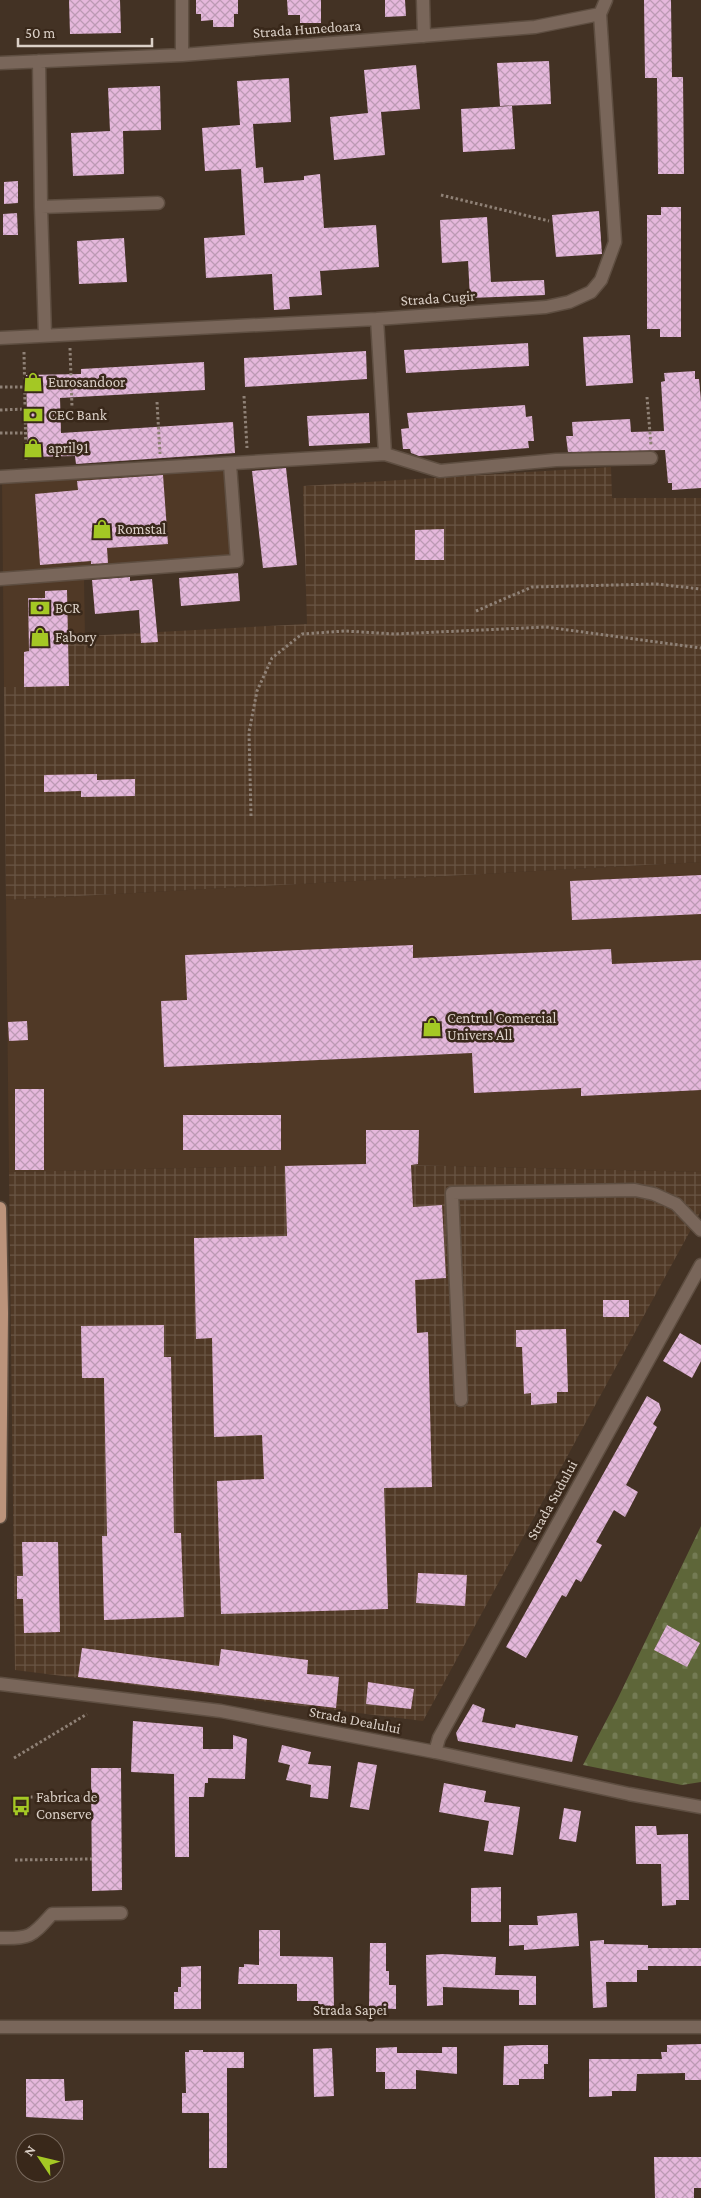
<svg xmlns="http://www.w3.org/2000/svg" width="701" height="2198" font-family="'Crimson Pro',serif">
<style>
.built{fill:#503926}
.industrial{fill:url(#industrial-grid)}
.cemetery{fill:url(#cemetery-stones)}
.building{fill:url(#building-cross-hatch)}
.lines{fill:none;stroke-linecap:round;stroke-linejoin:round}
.minor-casing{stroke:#5e4e41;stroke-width:15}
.major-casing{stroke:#5e4e41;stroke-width:15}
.path{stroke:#8f8176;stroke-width:3;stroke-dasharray:2.5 2.5;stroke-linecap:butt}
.minor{stroke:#79665a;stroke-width:12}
.major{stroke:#bb937b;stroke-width:12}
.labels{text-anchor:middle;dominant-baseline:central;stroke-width:5;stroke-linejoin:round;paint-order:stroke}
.street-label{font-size:15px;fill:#dbd0c7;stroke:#39281a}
.poi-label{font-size:15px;fill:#dbd0c7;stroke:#39281a;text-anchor:start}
</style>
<defs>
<pattern id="industrial-grid" width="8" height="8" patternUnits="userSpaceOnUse" patternTransform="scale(1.25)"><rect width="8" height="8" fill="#503926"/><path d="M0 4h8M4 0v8" fill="none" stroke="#695544"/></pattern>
<pattern id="cemetery-stones" width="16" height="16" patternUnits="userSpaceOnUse" patternTransform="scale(1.25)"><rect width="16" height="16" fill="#5e6639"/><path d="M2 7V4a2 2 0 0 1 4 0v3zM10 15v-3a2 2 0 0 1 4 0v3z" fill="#747b54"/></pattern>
<pattern id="building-cross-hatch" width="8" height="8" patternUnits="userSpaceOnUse" patternTransform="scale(1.25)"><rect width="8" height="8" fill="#e5b8dc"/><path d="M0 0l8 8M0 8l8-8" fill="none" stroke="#bc9ab4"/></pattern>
</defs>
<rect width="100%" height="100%" fill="#433224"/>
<!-- built -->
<path class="built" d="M224,467l7,89 -147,21 1,60h-18l-43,50h-20l-2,-207z
M701,862v310l-335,-8 -357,8 -3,-272z"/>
<!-- industrial -->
<path class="industrial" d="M611,467l1,31h89v364l-695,38 -2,-213h20l43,-50 240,-13 -4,-138z
M366,1164l335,8v39l-278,510 -408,-51 -6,-498z"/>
<!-- cemetery -->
<path class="cemetery" d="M701,1526v256l-19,3 -99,-20 34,-65z"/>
<!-- building -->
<path class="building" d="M69,0h51l1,33 -51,1z
M196,0h42v14h-4v13h-21v-7l-12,1v-7h-5z
M287,0h34v23h-21v-8h-12z
M385,0h20l1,16 -21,1z
M644,0h27l1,77h11l1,97h-26l-1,-96h-12z
M549,61l2,43 -51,2 -3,-43z
M416,65l4,44 -39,3 4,43 -51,5 -4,-43 38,-4 -4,-43z
M289,78l2,44 -38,2 3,44 7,-1 1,16 40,-3v-4l16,-2 4,54 52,-3 3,42 -59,4 2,24 -33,2 1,12 -16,1 -2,-36 -66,4 -2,-40 41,-3 -4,-66 -36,2 -3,-43 38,-3 -3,-44z
M160,86l1,44 -38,1 1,43 -51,2 -2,-43 39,-2 -2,-43z
M512,106l3,43 -52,3 -2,-43z
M18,181v22l-14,1v-22z
M661,207h20v130h-21v-8h-13v-114h14z
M599,211l3,43 -46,3 -4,-42z
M17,213l1,22h-15v-21z
M487,217l4,65 53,-2 1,15 -75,3 -2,-37 -26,2 -2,-43z
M124,238l3,44 -48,2 -2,-43z
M630,335l3,48 -47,3 -3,-49z
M528,343l1,23 -123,7 -2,-23z
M366,351l1,28 -122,8 -1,-29z
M204,362l1,28 -145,8 1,35 172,-11 2,31 -159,11 -1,-8 -47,1 -2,-82 55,-1v-5z
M695,371v8h4l2,22v87l-29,2v-7h-4l-3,-33 -97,2 -2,-16h7l-1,-14 58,-3 1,13 33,-1 -3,-49 4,-1 -1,-8z
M525,405l1,12 6,-1 2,25h-6l1,7 -110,8 -8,-3 -1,-4h-7l-2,-20 8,-1 -2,-15z
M369,413l1,30 -61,3 -2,-30z
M286,468l11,97 -34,3 -11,-97z
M163,475l5,69 -61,4 1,15 -17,1v-3l-51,4 -5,-71 43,-4 -1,-9z
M444,529v31h-29v-30z
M238,573l2,28 -59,5 -2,-28z
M130,577v4l22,-2 6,63 -17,1 -2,-33 -44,4 -3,-34z
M67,590l2,96 -45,1v-35l5,-1 -1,-53h17v-7z
M97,774v6l38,-1v17l-54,1v-6l-37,1v-17z
M701,875v39l-129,6 -2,-39z
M413,945v13l198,-9 1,15 89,-4v130l-120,6v-8l-107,5 -2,-40 -308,14 -3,-66 26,-1 -2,-45z
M27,1021l1,19 -19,1 -1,-19z
M15,1089h29v81h-29z
M183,1115h98v35h-98z
M366,1130h53l-1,34 -7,1 2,42 29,-2 4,73 -31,2 2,53 11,-1 4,155 -48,1 4,121 -167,5 -4,-133 47,-2 -2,-44 -48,2 -2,-99 -16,1 -2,-101 93,-2 -2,-70 81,-2z
M603,1300h26v17h-26z
M164,1325v32h7l3,176h7l3,84 -80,3 -2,-84h5l-3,-158h-22l-1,-52z
M566,1329l2,63h-11v11l-26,2v-12l-7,1 -2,-47h-6v-17z
M680,1333l21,12v16l-9,17 -29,-17z
M647,1396l12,7 2,7 -8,14 4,3 -31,58 12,7 -13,25 -11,-7 -18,32 6,3 -21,37 -5,-3 -10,18 -4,-2 -36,63 -20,-11z
M22,1542h36l2,90 -36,1 -1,-34h-6v-23h6z
M418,1573l49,2 -2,31 -49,-3z
M667,1625l33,18 -13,24 -33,-17z
M82,1648l137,18 2,-17 87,11 -1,14 32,3 -3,31 -258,-31z
M368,1682l46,7 -3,20 -45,-5z
M473,1704l12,5 -3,13 33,6 1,-4 62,12 -6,26 -114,-21 -2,-8z
M133,1721l70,6v22h30v-14l14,4 -2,40 -37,-1v5h-3l-1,14h-15v60h-14l-1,-83 -43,-2z
M282,1745l29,7 -3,12 23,2 -3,33 -18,-2 1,-12 -25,-5 4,-15 -12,-3z
M358,1762l19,3 -8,45 -19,-3z
M91,1768h30l1,122 -30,1z
M444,1783l42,8 -2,11 36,5 -7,48 -29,-4 5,-30 -50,-9z
M564,1808l17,3 -5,31 -17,-3z
M635,1826h21l1,9 31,-1 1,66h-13v5l-14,1 -1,-42h-25z
M501,1887v35h-30v-34z
M577,1913l2,33 -55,4v-5l-15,1v-21h29l-1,-9z
M259,1930h21v26l53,1 1,50h-16v-6h-21v-17h-59l1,-17h5v-3l15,1z
M604,1940v4l44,1v3h53v18h-53v4h-11v12h-31l1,25 -14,1 -3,-67z
M370,1943h16v28h3v14h7v24l-27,-1z
M443,1954l53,3 -1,18 41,1v29h-17v-15l-76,-3v18l-16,1 -1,-51z
M201,1966v43h-27v-17h4v-5h3v-20z
M701,2044v36h-16v-7l-48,1 -1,17h-24v5l-23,1v-38h73l-1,-7h6v-7z
M525,2045h23v19h-4v15h-25v6h-16l1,-39z
M397,2047v6h45v-6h15v27l-41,-4v19h-31v-17h-9v-24z
M332,2048l2,48 -20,1 -1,-48z
M189,2050h14v2h41v16h-17v100h-18v-55h-27v-20h4l-1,-41h4z
M26,2079h38l1,22 18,-1v20l-57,-3z
M654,2157h47v31h-7v10h-39z"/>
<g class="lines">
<defs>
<path id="minor" d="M182,0v55
M423,0l1,36
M39,61l2,146
M0,63l182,-8 353,-28 65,-13
M377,319l8,135
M45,335l-4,-128 117,-4
M0,338l377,-19 169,-12 23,-5 22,-10 10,-12 14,-38 -15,-228 6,-14
M0,477l385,-23 55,17 116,-11 95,-2
M0,579l237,-18 -7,-97
M461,1400l-9,-207 183,-3 19,4 22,10 25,26
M0,1684l221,27 214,41 194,42 72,13
M435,1752l4,-14 262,-473
M0,1938c31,1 32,-2 52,-24l69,-1
M0,2027h701"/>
<path id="major" d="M0,1208l2,105 -2,204"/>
</defs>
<!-- minor casing -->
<use href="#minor" class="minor-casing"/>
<!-- major casing -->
<use href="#major" class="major-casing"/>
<!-- path -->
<path class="path" d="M441,195l108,26
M70,348l2,59
M24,352l2,108
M0,387h25
M244,396l3,52
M647,397l4,48
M157,402l3,52
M0,410l25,-1
M0,433h25
M476,611l56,-24 124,-3 45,5
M251,816l-2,-84 8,-41 15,-33 30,-24 43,-3 50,3 151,-7 155,21
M14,1758l73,-44
M15,1797h76
M15,1860l77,-1"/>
<!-- minor -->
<use href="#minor" class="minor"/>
<!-- major -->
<use href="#major" class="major"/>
</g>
<!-- icons -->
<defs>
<symbol id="shop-bare" viewBox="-9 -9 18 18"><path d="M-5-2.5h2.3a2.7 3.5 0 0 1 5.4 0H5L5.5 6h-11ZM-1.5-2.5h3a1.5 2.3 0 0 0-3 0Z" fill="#a4c824" stroke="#39281a" stroke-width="2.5" paint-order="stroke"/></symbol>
<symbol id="bank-bare" viewBox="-9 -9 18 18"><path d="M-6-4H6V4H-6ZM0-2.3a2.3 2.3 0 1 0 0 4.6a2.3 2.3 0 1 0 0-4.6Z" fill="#a4c824" stroke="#39281a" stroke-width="2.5" paint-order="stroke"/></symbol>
<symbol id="bus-bare" viewBox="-9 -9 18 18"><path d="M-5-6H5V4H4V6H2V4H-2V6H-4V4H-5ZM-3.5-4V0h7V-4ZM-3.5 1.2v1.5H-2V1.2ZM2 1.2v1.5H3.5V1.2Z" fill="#a4c824" stroke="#39281a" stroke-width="2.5" paint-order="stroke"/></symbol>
</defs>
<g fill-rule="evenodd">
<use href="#shop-bare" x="19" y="368" width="28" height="28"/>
<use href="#bank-bare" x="19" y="401" width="28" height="28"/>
<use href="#shop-bare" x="19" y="434" width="28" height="28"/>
<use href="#shop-bare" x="88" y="515" width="28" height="28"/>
<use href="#bank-bare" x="26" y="594" width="28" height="28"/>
<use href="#shop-bare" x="26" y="623" width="28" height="28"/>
<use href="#shop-bare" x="418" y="1013" width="28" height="28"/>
<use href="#bus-bare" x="7" y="1792" width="28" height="28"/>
</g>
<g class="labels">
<!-- street labels -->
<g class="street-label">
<text transform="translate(307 29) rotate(-4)">Strada Hunedoara</text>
<text transform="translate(438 298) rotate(-4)">Strada Cugir</text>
<text transform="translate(552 1500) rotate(-61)">Strada Sudului</text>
<text transform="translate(355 1720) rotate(11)">Strada Dealului</text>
<text x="350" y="2010">Strada Sapei</text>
</g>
<!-- poi labels -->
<g class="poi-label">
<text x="48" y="382">Eurosandoor</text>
<text x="48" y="415">CEC Bank</text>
<text x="48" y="448">april91</text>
<text x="117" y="529">Romstal</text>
<text x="55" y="608">BCR</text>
<text x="55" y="637">Fabory</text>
<text x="447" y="1018">Centrul Comercial<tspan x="447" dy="17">Univers All</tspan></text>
<text x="36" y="1797">Fabrica de<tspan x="36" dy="17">Conserve</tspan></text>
</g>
</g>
<!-- north arrow -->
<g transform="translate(40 2158) rotate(305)"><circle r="24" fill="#39281a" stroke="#7a6b5f"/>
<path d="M0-4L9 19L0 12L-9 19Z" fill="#a4c824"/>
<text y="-8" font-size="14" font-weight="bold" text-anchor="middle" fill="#dbd0c7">N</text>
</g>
<!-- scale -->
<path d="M18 38v8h134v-8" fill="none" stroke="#dbd0c7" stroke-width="2.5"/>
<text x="25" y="38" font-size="15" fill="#dbd0c7" stroke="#39281a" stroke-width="4" paint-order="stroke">50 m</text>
</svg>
